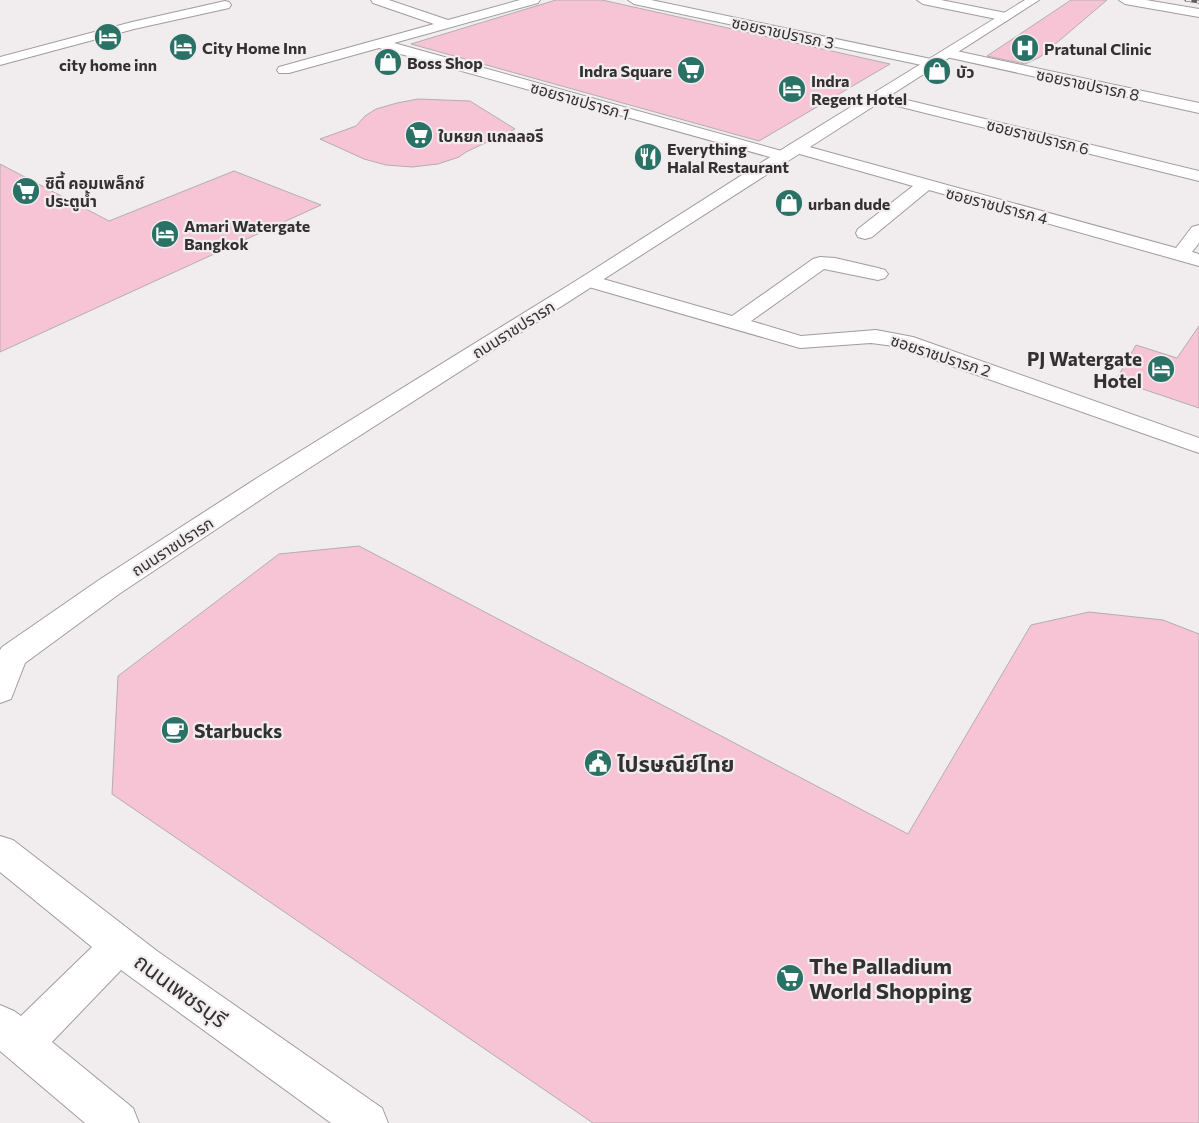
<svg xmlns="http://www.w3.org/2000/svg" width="1199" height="1123" font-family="Commissioner,'Noto Sans Thai',sans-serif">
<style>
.building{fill:#f6c4d5;stroke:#b3aeaf}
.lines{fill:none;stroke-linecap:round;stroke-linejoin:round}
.street-casing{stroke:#a19c9e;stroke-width:2}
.secondary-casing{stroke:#a19c9e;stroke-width:2}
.primary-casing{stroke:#a19c9e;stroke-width:2}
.street{fill:#fff;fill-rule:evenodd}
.secondary{fill:#fff;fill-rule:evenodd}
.primary{fill:#fff;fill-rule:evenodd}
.rail-casing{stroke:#605e5e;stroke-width:3}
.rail{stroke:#f1ecee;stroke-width:2;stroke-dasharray:5.5;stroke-linecap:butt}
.labels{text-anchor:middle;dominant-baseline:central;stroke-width:4.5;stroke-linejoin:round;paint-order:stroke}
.far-street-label{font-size:16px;fill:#323030;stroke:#f1ecee}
.far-poi-label{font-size:16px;font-weight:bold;fill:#323030;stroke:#f1ecee;text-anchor:start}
.poi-label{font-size:19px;font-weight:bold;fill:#323030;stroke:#f1ecee;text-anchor:end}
.near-poi-label{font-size:22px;font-weight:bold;fill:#323030;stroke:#f1ecee;text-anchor:start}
.near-street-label{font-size:22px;fill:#323030;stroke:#f1ecee}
</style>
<rect width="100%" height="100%" fill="#f1ecee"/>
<!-- building -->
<path class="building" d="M556,0h46l288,64 -131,77 -348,-97z
M1071,0h36l-67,57 -15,7 -38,-8z
M418,99l52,2 45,28 -49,23 -7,5 -21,7 -26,3 -26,-2 -22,-6 -44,-20 36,-13 9,-10 11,-7 21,-6z
M0,164l109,57 125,-50 87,34 -321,147z
M1199,326v82l-83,-28 20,-35 41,13z
M359,546l549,288 123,-209 58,-13 74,8 36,14v489h-606l-481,-329 6,-118 161,-122z"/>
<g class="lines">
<defs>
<path id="street" d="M371,0h18l59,20 72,-20h20l-2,3 -144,40 395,110 2,3 -2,3h-12l-398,-111 -90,25h-10l-2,-3 2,-3 155,-43 -61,-21z
M628,0h23l280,59 7,4 -7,4 -297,-63z
M917,0h24l65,13 6,4 -6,4 -83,-17z
M225,1l4,1 2,3 -2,3 -95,21 -134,36v-8l132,-35z
M947,49l252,54v10l-257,-57 -2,-3z
M878,93l321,78v10l-326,-81 -2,-3 2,-3z
M795,143l381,105 16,-21 7,-2v18l-7,9 7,2v12l-270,-76 -57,47 -7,2 -7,-2 -2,-4 2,-4 55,-43 -124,-35 -2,-3 2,-3z
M820,257l15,1 43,10 7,2 3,4 -3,4 -7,2 -54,-11 -73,52 50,15 75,-6 37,7 286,101v15l-305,-107 -23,-3 -71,5 -218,-63 -3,-4 3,-4 7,-2 143,41 81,-57z"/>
<path id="secondary" d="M1025,0h14l-764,490 -156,104 -94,69 -14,36 -11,4v-53l2,-3 97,-67 158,-102 325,-201 207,-132z
M1119,0h27l53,9v8l-74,-13z"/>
<path id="primary" d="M0,836l13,4 144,111 225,157 6,15h-57l-210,-153 -69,72 81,66 6,15h-54l-85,-72v-46l14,6 7,5 71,-69 -92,-75z"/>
</defs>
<!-- street casing -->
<use href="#street" class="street-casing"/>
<!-- secondary casing -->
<use href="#secondary" class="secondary-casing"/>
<!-- primary casing -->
<use href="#primary" class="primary-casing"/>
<!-- street -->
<use href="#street" class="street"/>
<!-- secondary -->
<use href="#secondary" class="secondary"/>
<!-- primary -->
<use href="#primary" class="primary"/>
<defs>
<path id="rail" d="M1186,0l13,2"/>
</defs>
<!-- rail casing -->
<use href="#rail" class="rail-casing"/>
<!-- rail -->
<use href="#rail" class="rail"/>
</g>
<!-- icons -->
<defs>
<symbol id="hotel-disc" viewBox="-11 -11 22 22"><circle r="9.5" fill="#2a7166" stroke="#f1ecee"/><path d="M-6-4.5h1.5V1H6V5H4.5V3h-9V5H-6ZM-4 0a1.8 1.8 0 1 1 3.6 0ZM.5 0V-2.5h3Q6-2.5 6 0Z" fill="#fff"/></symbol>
<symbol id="hospital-disc" viewBox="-11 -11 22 22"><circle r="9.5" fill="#2a7166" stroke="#f1ecee"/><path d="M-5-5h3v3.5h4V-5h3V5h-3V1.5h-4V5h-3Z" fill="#fff"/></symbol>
<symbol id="shop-disc" viewBox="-11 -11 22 22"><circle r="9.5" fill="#2a7166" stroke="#f1ecee"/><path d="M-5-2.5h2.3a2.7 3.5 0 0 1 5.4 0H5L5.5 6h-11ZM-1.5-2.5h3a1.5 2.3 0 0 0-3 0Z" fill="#fff"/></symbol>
<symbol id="supermarket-disc" viewBox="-11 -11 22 22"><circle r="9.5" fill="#2a7166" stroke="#f1ecee"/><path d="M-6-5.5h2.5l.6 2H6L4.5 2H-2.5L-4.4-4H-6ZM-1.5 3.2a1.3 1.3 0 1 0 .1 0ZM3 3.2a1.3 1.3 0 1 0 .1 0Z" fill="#fff"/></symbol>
<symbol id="restaurant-disc" viewBox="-11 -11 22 22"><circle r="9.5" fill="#2a7166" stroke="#f1ecee"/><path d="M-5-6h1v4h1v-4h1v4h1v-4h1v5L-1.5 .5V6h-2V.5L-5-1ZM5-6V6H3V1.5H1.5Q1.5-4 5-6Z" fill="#fff"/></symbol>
<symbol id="cafe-disc" viewBox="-11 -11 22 22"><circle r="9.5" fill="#2a7166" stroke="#f1ecee"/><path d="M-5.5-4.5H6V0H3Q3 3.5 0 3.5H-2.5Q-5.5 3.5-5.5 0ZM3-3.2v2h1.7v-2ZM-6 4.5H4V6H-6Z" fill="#fff"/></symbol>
<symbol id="civic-disc" viewBox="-11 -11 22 22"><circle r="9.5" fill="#2a7166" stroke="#f1ecee"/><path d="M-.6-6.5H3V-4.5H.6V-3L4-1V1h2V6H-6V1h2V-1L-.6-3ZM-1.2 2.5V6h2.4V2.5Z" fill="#fff"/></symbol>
</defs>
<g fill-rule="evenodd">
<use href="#hotel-disc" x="92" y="21" width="32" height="32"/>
<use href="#hotel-disc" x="167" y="31" width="32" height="32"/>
<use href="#hospital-disc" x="1009" y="32" width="32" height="32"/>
<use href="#shop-disc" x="372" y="46" width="32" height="32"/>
<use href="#supermarket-disc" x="675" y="54" width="32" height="32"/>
<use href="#shop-disc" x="921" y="55" width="32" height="32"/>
<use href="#hotel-disc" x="776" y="73" width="32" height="32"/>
<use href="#supermarket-disc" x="403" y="119" width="32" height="32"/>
<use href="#restaurant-disc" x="632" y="141" width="32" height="32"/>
<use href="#supermarket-disc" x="10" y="175" width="32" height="32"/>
<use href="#shop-disc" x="773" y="187" width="32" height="32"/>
<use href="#hotel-disc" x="149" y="218" width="32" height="32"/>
<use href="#hotel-disc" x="1145" y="353" width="32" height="32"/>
<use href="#cafe-disc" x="159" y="714" width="32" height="32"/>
<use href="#civic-disc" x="582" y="747" width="32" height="32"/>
<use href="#supermarket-disc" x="774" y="962" width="32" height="32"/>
</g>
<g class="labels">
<!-- far-street labels -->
<g class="far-street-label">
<text transform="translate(783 32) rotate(12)">ซอยราชปรารภ 3</text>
<text transform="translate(1088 84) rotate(12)">ซอยราชปรารภ 8</text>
<text transform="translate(580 100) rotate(16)">ซอยราชปรารภ 1</text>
<text transform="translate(1038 136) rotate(14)">ซอยราชปรารภ 6</text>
<text transform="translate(997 205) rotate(15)">ซอยราชปรารภ 4</text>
<text transform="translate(513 329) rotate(-32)">ถนนราชปรารภ</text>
<text transform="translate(941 355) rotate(18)">ซอยราชปรารภ 2</text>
<text transform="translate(172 546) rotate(-33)">ถนนราชปรารภ</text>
</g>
<!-- far-poi labels -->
<g class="far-poi-label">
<text x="202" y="47">City Home Inn</text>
<text x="1044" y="48">Pratunal Clinic</text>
<text x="407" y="62">Boss Shop</text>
<text x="108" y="64" text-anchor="middle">city home inn</text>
<text x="672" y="70" text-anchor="end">Indra Square</text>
<text x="956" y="71">บัว</text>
<text x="811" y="80">Indra<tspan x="811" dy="18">Regent Hotel</tspan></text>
<text x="438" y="135">ใบหยก แกลลอรี</text>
<text x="667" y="148">Everything<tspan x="667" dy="18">Halal Restaurant</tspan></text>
<text x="45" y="182">ซิตี้ คอมเพล็กซ์<tspan x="45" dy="18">ประตูน้ำ</tspan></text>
<text x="808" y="203">urban dude</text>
<text x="184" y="225">Amari Watergate<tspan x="184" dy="18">Bangkok</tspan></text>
</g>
<!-- poi labels -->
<g class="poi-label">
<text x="1142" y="358">PJ Watergate<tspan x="1142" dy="22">Hotel</tspan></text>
<text x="194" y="730" text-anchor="start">Starbucks</text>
</g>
<!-- near-poi labels -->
<g class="near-poi-label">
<text x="617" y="763">ไปรษณีย์ไทย</text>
<text x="809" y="965">The Palladium<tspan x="809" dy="25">World Shopping</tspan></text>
</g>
<!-- near-street labels -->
<g class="near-street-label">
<text transform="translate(181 990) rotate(36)">ถนนเพชรบุรี</text>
</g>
</g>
</svg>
